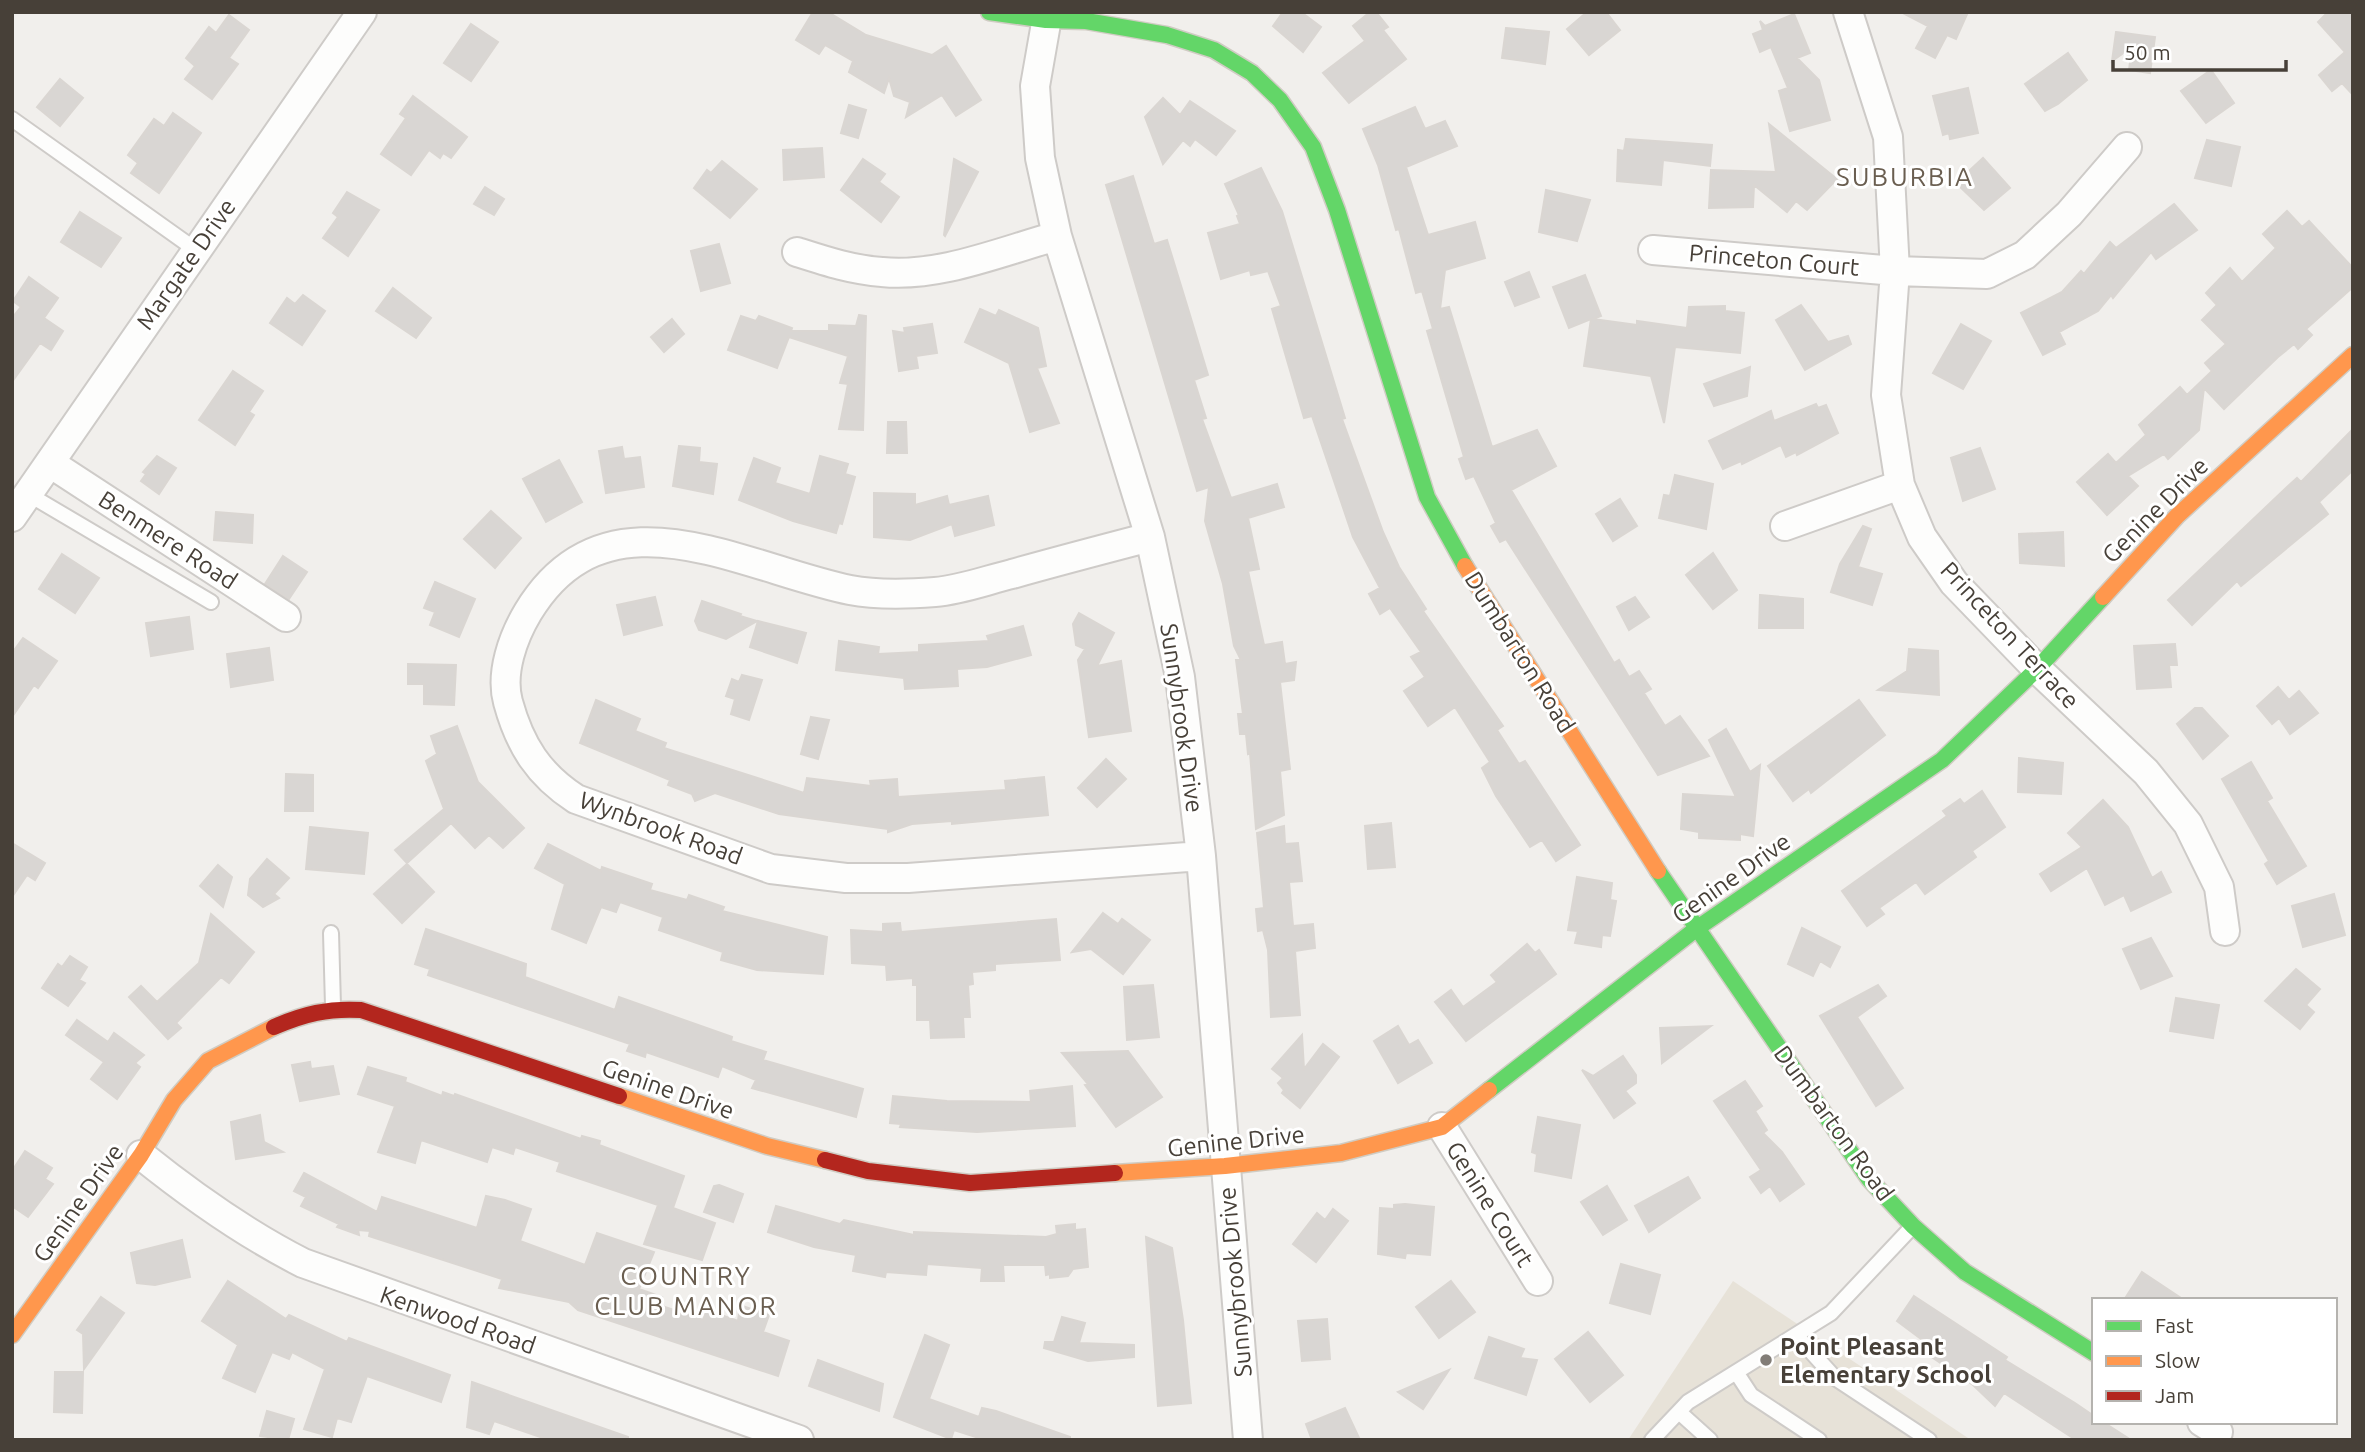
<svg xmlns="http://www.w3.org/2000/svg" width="2365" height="1452" font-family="Ubuntu,sans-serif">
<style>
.education{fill:#e7e2d8}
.building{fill:#d9d6d3;stroke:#dad6d2;stroke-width:2}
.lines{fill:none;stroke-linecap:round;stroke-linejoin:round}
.lane-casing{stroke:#cecbc8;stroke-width:18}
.street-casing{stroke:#cecbc8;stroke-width:32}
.fast-casing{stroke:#d0ccc3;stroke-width:19}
.slow-casing{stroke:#d0ccc3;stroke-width:19}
.jam-casing{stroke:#d0ccc3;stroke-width:19}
.lane{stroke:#fdfdfc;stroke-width:14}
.street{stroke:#fdfdfc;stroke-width:28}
.fast{stroke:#63d668;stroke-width:16}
.slow{stroke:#ff974d;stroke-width:16}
.jam{stroke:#b3261e;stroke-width:16}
.poi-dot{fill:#827d77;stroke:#fff;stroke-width:2.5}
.labels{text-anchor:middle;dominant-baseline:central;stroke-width:6;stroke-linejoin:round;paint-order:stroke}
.street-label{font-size:24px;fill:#474038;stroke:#fff}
.poi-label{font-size:24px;font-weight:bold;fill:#474038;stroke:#fff;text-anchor:start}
.neighbourhood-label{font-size:26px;letter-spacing:2px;fill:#6a5e50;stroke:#fff}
</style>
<rect width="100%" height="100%" fill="#f1efec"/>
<!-- education -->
<path class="education" d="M1733,1281l238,159h-343z"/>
<!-- building -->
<path class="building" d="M813,12h15l38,23 66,20 14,-9 35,54 -25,16 -14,-21 -36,22 4,-15 -16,-6 -5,-18 -5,15 -35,-21 4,-11 -28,-16 -6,9 -23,-14z
M1283,12h18l20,15 -18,25 -30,-26z
M1370,12h6l12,15 -5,3 23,29 -57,44 -26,-30 42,-32 -12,-15z
M1587,12h19l14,18 -31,25 -22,-26z
M1901,12h67l-12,27 -9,-4 -12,23 -19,-10 12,-22z
M2328,12h25v83l-11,-12 -10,8 -13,-16 26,-23 -27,-30z
M1794,14l16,39 -13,5 22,22 11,40 -40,11 -11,-40 9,-3 -17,-41 -11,5 -7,-18 10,-4 -3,-9 5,5z
M229,15l20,15 -20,28 9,6 -26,35 -27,-20 10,-13 -9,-8 23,-31 7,6z
M471,24l27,18 -27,39 -27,-18z
M1506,28l43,4 -4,32 -43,-6z
M2116,32l39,5 -5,36 -21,-3 3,-23 -20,14z
M2068,53l19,27 -29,24 -13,7 -20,-27z
M2211,70l23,33 -28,20 -25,-32z
M60,79l23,19 -23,28 -23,-19z
M1968,88l10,45 -28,6 -1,-6 -6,2 -10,-39z
M413,96l54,41 -16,21 -8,-5 -3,5 -11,-8 -18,25 -30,-21 25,-36 -6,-4z
M1163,98l17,17 10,-14 45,30 -19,24 -21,-16 -5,7 -7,-6 -20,24 -18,-47z
M849,105l17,5 -8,28 -17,-5z
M1415,107l10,22 20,-8 12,25 -51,21 22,68 47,-13 10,36 -40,12 -5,39 9,-2 43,140 45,-17 19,36 -45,24 103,173 5,-3 10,17 10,-6 12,18 -7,4 21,33 15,-10 29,40 -51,19 -152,-236 -6,3 -9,-16 5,-3 -22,-47 -8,3 -7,-20 5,-2 -37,-126 6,-2 -11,-38 -6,2 -17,-64 -3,1 -18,-65 -15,-36z
M173,113l28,20 -42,60 -28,-20 7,-10 -10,-8 26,-36 10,7z
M1769,124l68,55 -30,31 -11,-9 -9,11 -33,-27 -1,22 -44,1 2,-38 65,2z
M1626,139l86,6 -2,21 -47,-6 -2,25 -44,-4 1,-31 6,1z
M2207,140l33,7 -9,39 -36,-8z
M822,148l2,29 -40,3 -1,-30z
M1983,158l27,30 -26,22 -28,-27z
M863,159l22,15 -6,8 20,15 -18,25 -40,-32z
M954,159l24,13 -33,64 -1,-1z
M722,161l35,28 -27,29 -36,-30 13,-18 4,3z
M1261,168l21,43 63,207 -3,1 41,113 16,35 27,42 -3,2 80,115 -6,4 22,34 6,-3 55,84 -24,16 -14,-21 -12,7 -34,-51 -14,-28 8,-6 -35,-55 -27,19 -24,-35 21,-14 -14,-20 10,-5 -31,-44 -10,6 -11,-20 11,-6 -27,-51 -41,-121 -8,2 -32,-109 9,-3 -13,-35 -17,4 -1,-5 -29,9 -13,-46 32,-9 -3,-8 2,-1 -14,-31z
M1133,176l21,68 13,-4 19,62 22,73 -14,5 12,38 -4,1 29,79 46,-14 7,23 -36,11 11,51 -11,2 16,74 18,-3 3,22 11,-2 -2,18 -14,2 10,87 -10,2 4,44 -28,14 -6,-76 -2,1 -2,-20h-6l-2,-20h5l-7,-54h5l-7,-14 -11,-62 -18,-63 4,-34 -12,4 -91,-306z
M485,187l19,12 -10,16 -20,-11z
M1546,190l44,10 -13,41 -38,-9z
M347,192l32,18 -31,46 -25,-18 15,-21 -5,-4z
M2174,204l23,26 -41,29 -5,-7 -38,46 -2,-3 -13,16 -39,21 6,12 -22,11 -22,-42 41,-21 19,-21 3,3 26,-32 6,6z
M2287,211l15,16 7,-6 44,47v19l-47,42 6,6 -14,14 -4,-5 -16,13 -54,52 -20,-21 -5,42 -31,29 -4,-5 -36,22 10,10 -31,29 -30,-33 31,-28 8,9 30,-28 -7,-10 41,-38 7,8 25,-24 -7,-8 21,-19 -24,-24 15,-15 -11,-12 24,-25 12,14 34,-34 -13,-14z
M80,212l41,26 -20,29 -40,-25z
M719,244l11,39 -29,8 -10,-40z
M1529,272l10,25 -24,9 -10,-24z
M1585,275l16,41 -8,3 44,6v-4l50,7 2,-21 36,-1v5l19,2 -4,40 -65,-6 -11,76 -13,-47 -67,-10 7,-47 -22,9 -16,-41z
M29,277l29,21 -14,20 19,13 -12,19 -11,-7 -28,39v-64l9,-11 -8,-6z
M393,288l38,30 -15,20 -40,-27z
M303,295l22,16 -23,34 -32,-22 17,-25 8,6z
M1801,305l27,37 20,-6 3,8 -46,26 -29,-50z
M980,309l16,7 3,-6 39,18 8,38 -9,2 22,55 -29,9 -21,-69 -44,-21z
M859,315l7,1 -3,114 -24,-1 9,-45 -8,-1 8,-27 -59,-19 -12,31 -49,-18 13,-34 15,5 3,-5 33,12 -1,3h38v-6l27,1z
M672,319l12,15 -20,18 -13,-15z
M932,324l5,29 -21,3 2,12 -19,3 -6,-40 12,2 -1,-5z
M1961,324l30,17 -28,48 -30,-16z
M1750,367l-3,29 -33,10 -10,-22z
M233,371l30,20 -14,21 5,3 -19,30 -36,-25z
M1816,404l2,4 8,-3 12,28 -41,22 -1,-3 -10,5 -5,-12 -39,19 -1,-3 -18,8 -14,-28 62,-30 3,10z
M888,422h18l1,31h-20z
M2353,429v41l-34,32 9,12 -87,72 -4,-5 -45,44 -24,-25 119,-113 10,-9 4,4z
M679,446l21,2 -1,14 18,2 -4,30 -40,-8z
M622,447l2,12 16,-2 4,30 -38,6 -7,-42z
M1980,448l15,41 -32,12 -12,-43z
M157,456l19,12 -17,26 -18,-13 5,-7 -3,-2z
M820,456l28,8 -3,10 10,3 -13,47 -3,-1 -3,10 -43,-12 -54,-21 15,-42 26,10 -5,15 35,11z
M559,460l23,42 -36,20 -23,-43z
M1675,475l38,9 -7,45 -47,-11 5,-23 6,1z
M874,493l41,1v11l32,-9 2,9 39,-9 6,29 -39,11 -3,-12 -42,16 -36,-3z
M1620,499l17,27 -24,15 -17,-27z
M491,511l30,27 -26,30 -31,-29z
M216,512l37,3 -1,28 -38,-3z
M1863,526l8,3 -13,38 24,7 -10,31 -41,-13 9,-28z
M2063,532l1,34 -44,-3 -1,-29z
M1713,553l24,37 -24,19 -27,-34z
M62,554l37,24 -24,35 -36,-24z
M283,556l24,16 -18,27 -24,-15z
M435,582l40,17 -16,38 -29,-12 5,-13 -11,-4z
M1760,595l43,4v29h-44z
M655,597l7,28 -38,10 -7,-30z
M1635,597l14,20 -20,13 -12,-23z
M702,601l39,13 -1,2 17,5 -31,18 -27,-9 -4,-9z
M1079,613l35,20 -17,33 24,-5 10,70 -42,6 -11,-77 7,-11 -9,-4 -3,-21z
M189,617l4,32 -42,7 -5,-33z
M758,621l48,12 -9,30 -47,-16z
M1023,626l8,29 -44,12 -30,2 1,17 -53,3 -1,-11 -68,-8 3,-29 40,6 -1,7 41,-2v-7l70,-4 -2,-5z
M23,638l34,23 -19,27 -4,-3 -22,32v-64z
M2175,644l2,21h-8l2,22 -34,2 -3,-43z
M269,648l4,32 -42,7 -4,-33z
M1909,649l29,2 1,44 -61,-5 29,-19z
M408,664l48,1 -2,40 -30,-1v-20h-16z
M742,675l20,5 -13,40 -18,-6 4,-15 -9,-3 6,-17 7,3z
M2278,687l11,13 10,-9 19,22 -28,21 -11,-16 -7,6 -15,-18z
M596,700l44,19 -5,12 31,12 -2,5 140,45 3,-15 64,8 -1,-5 27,-2 1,18 108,-7 -1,-9 39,-4 4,38 -96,9v-3l-40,3 -24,8v-3l-109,-15 -64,-21 -20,8 -3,-7 -24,-9 2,-5 -90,-37z
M1859,700l26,35 -74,58 -2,-4 -16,12 -25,-35z
M2195,708h7l26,28 -25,23 -26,-35z
M811,717l18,3 -11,39 -17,-5z
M457,726l21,56 46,46 -21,20 -14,-13 -14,13 -24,-25 -44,40 -12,-13 49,-41 -18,-48 11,-7 -6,-18z
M1726,729l24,43 10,-7 -7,71 -13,-2v6l-41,-2v-6l-18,-3 2,-35 53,3 -27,-57z
M2019,758l44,5 -2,31 -43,-2z
M1106,759l20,20 -29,28 -19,-19z
M2251,762l21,36 -5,3 39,65 -29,18 -12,-20 4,-3 -47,-82z
M286,774l27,1v36h-28z
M1982,791l23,36 -33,24 4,6 -51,37 -9,-12 -37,26 5,6 -17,12 -25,-35 105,-75 -4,-5 17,-12 4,5z
M2103,800l25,27 24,51 9,-6 10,20 -40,19 -7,-16 -19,10 -18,-37 -36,23 -11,-17 42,-27 -14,-14z
M1391,823l4,44 -27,2 -3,-43z
M1284,826l1,18 13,-1 4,38 -13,1 4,44 20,-2 2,24 -20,3 5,64 -29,2 -3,-67 -5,-20 -5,1 -2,-22 8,-1 -7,-75z
M310,827l58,6 -4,41 -58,-5z
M12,843l33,20 -10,17 -8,-5 -15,22z
M548,844l53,27 1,-4 50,17 -2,6 37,10 2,-5 35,12 -2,4 105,26 -4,37 -66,-4 -36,-10 2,-8 -64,-22 4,-13 -43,-15 -4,10 -15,-5 -15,36 -34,-14 13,-45 -30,-16z
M267,859l22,19 -15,16 5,4 -16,9 -15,-12 2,-16z
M407,864l27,28 -32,31 -28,-29z
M218,865l14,12 -9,30 -23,-21z
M1577,877l35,6 -2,17 6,1 -6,35 -8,-1 -1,12 -26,-4 3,-12 -10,-1z
M2334,894l11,41 -42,12 -11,-41z
M1103,913l15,11 4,-5 28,21 -27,34 -32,-25 -19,3z
M211,914l43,38 -25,31 -8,-6 -45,46 5,5 -13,11 -39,-42 12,-11 16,16 42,-39z
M1056,919l4,41 -65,4v6l-23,2 1,12 -5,1 2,32h-7l1,20 -33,1 -1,-18h-13v-35h-4v-7l-26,2 -1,-15 -34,-2 -1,-33 32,2v-8l17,-1 1,9z
M1802,928l38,19 -10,20 -10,-6 -7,15 -25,-12z
M426,929l100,35 -1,13 90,33 4,-13 113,40 -1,4 35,11 -3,8 100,29 -7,28 -104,-29 4,-8 -34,-14 -4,11 -72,-25 -1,5 -18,-6 3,-7 -202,-69 2,-6 -15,-5z
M2151,938l21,38 -31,13 -18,-40z
M1527,944l8,9 4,-3 17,24 -90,67 -31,-39 16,-12 12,17 34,-25 -6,-7z
M70,956l17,11 -8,13 6,3 -17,23 -26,-18 16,-24 4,3z
M2296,969l24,20 -14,16 8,7 -14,17 -35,-28z
M1153,985l6,52 -32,3 -3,-53z
M1878,985l8,11 -29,21 46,71 -27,18 -56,-90z
M2176,998l43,7 -6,33 -43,-7z
M77,1020l31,22 6,-9 30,22 -9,8 5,4 -23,32 -26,-20 13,-17 -38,-27z
M1398,1026l11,19 9,-5 14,23 -34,20 -24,-42z
M1711,1026l-49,37 -2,-35z
M1302,1035l2,34 19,-25 16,13 -39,51 -18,-15 2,-3 -6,-7 5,-5 -11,-9z
M1128,1051l34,46 -46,30 -31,-42 3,-1 -26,-31z
M1623,1056l13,19v8l-11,8 10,12 -21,15 -32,-48 11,6z
M310,1062l1,7 22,-3 6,28 -39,7 -8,-36z
M368,1067l38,11 -1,4 37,14 1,-4 11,4 1,-2 126,45 1,-3 18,5 -1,4 85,31 -11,32 42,15 -13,37 -58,-16 14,-39 -101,-34 3,-9 -45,-15 -2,7 -21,-7 -5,15 -66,-22 -6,23 -37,-11 17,-46 -37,-12z
M1745,1081l17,25 -7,5 12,19 -4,3 19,19 22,32 -24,17 -10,-15 -9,7 -11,-16 11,-7 -47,-69z
M1072,1086l3,40 -98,6 -77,-5 1,-3 -11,-1 3,-27 54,5 84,1 -1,-11z
M260,1115l4,27 19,10 -47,7 -5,-37z
M1538,1117l42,8 -9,53 -36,-7 2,-17 -5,-2z
M25,1151l27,17 -7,11 8,5 -25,33 -16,-11v-35z
M304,1173l73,39 5,-15 95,31 9,-32 19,4 26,9 -11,32 65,24 12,-32 57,19 -15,37 23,8 -3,8 44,15 4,-10 31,11 2,-16 29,10 -6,17 26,9 -11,35 -200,-66 -9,-8 -70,-14 3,-9 -133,-43 1,-5 -12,-1 1,5 -22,-8 2,-3 -38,-18 5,-9 -12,-6z
M1688,1177l12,21 -51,34 -14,-26z
M719,1185l24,9 -10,28 -29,-10 10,-26z
M1607,1186l20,34 -24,15 -22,-33z
M1405,1204l29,3 -4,48 -24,-2 -1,5 -27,-4 2,-46 14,1v-4z
M776,1206l64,18 4,-4 70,15v-3l132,5 11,-3 -1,-8 19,-2v6l10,-1 3,38 -15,2 -5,7 -18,2v-4l-4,1 -1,-10h-42l1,16h-23l1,-13 -55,-4 -1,11 -40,-3 -1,5 -32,-6 3,-16 -42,-8 -46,-15z
M1333,1209l15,12 -32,41 -23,-18 24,-31 8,7z
M1146,1237l26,11 11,72 8,83 -33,3z
M182,1240l8,37 -35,8 -18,-2 -6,-30z
M1621,1264l39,11 -10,39 -40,-11z
M2142,1272l42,28h-60z
M228,1281l58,38 3,-4 58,27 2,-4 101,37 -9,27 -74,-26 -16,46 -14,-4 -5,19 -28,-8 21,-60 -33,-17 -3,7 -17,-7 -17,40 -32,-14 15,-33 -36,-24z
M1451,1281l24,31 -36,26 -23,-31z
M1914,1296l93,61 -2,3 70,43 19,13v6h9l28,18h-55l-72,-47 -9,13 -22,-21 -40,-27 4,-7 -40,-30z
M101,1297l23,16 -40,56 -1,-35 -6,-4z
M1062,1317l23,6 -6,20 55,2v12l-46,4 -44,-13 1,-6h9z
M1327,1319l3,40 -28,2 -4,-40z
M1588,1332l35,43 -33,27 -35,-43z
M925,1335l24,10 -20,54 50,18 3,-9 14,3 74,26v3h-85l-31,-10 -3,9 -57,-22z
M1489,1337l35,12 -4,9 17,2 -11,35 -51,-17z
M818,1360l65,24 -4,27 -70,-25z
M1449,1370l-26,39 -25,-17z
M55,1372h28l-1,41 -28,-1z
M472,1382l156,55v3h-79l-55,-19 -5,13 -22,-7z
M1345,1408l15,32h-48l-6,-16z
M267,1411l27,8 -6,21 -28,-4z"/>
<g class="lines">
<defs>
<path id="lane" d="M12,119l184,131
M28,494l183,108
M331,933l2,73
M1796,1335l39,43 94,62
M1736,1372l15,23 68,45
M1679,1412l31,28
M1652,1440l36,-38 143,-89 81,-86"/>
<path id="street" d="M1048,12l-13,74 5,72 17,78 93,301 30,140 21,179 47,584
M1848,12l40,125 7,134 -9,124 14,90 22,52 32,46 83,86 109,103 42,52 31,63 6,44
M1653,250l242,21 92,3 38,-19 44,-41 58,-67
M797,252c28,9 55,18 85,20 57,6 120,-21 175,-36
M50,463l236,154
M12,517l350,-505
M1785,526l115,-41
M1150,537c-46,12 -92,24 -138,37 -25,6 -51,16 -77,18 -26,2 -59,3 -85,-2 -108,-22 -244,-107 -322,22 -15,25 -28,61 -20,90 12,44 31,73 68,97l195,70 75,9h62l293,-22
M1442,1127l96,154
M141,1155c51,41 103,78 162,108l496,177
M2202,1422l16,10"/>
<path id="fast" d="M989,12l57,8 40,1 81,14 47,15 38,23 28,27 33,47 24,63 90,287 38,69
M1658,871l211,308 44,47 52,46 129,81
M1489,1090l207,-161 246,-169 95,-91 66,-72"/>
<path id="slow" d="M1465,566l193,305
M2103,597l74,-81 176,-161
M619,1096l148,50 58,14
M1115,1173l110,-7 116,-13 101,-26 47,-37
M12,1335l129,-180 33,-55 34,-39 66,-34"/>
<path id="jam" d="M274,1027c30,-13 54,-19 87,-17l258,86
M825,1160l43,11 102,12 145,-10"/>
</defs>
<!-- lane casing -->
<use href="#lane" class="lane-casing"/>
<!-- street casing -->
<use href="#street" class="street-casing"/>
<!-- fast casing -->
<use href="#fast" class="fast-casing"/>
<!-- slow casing -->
<use href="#slow" class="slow-casing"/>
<!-- jam casing -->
<use href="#jam" class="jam-casing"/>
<!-- lane -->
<use href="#lane" class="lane"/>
<!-- street -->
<use href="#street" class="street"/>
<!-- fast -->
<use href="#fast" class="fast"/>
<!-- slow -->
<use href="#slow" class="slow"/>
<!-- jam -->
<use href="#jam" class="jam"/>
</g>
<!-- markers -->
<circle class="poi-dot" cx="1766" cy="1360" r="7"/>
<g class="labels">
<!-- street labels -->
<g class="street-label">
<text transform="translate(1774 260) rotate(5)">Princeton Court</text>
<text transform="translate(186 264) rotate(-55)">Margate Drive</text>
<text transform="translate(2155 510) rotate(-45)">Genine Drive</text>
<text transform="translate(168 540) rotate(33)">Benmere Road</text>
<text transform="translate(2010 635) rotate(47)">Princeton Terrace</text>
<text transform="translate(1520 652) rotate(58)">Dumbarton Road</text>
<text transform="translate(1182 718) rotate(82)">Sunnybrook Drive</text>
<text transform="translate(661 828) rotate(20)">Wynbrook Road</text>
<text transform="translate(1731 878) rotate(-35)">Genine Drive</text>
<text transform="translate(668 1089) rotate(19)">Genine Drive</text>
<text transform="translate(1834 1123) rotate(54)">Dumbarton Road</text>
<text transform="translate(1236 1141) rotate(-6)">Genine Drive</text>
<text transform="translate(78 1203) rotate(-55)">Genine Drive</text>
<text transform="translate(1490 1204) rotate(58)">Genine Court</text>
<text transform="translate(1235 1282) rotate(-95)">Sunnybrook Drive</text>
<text transform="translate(458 1320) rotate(19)">Kenwood Road</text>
</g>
<!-- poi labels -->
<g class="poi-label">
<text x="1780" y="1346">Point Pleasant<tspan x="1780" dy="28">Elementary School</tspan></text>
</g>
<!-- neighbourhood labels -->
<g class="neighbourhood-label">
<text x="1905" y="176">SUBURBIA</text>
<text x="686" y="1275">COUNTRY<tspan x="686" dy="30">CLUB MANOR</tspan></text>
</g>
</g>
<!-- border -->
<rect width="2365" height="1452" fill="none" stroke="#474038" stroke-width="28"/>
<!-- legend -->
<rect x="2092" y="1298" width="245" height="126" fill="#ffffff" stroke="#b5b3af" stroke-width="2"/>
<rect x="2106" y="1321" width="35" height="10" fill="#63d668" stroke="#b5b3af" stroke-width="2"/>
<text x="2155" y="1333" font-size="21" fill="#474038">Fast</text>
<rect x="2106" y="1356" width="35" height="10" fill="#ff974d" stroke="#b5b3af" stroke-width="2"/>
<text x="2155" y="1368" font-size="21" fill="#474038">Slow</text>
<rect x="2106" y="1391" width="35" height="10" fill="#b3261e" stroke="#b5b3af" stroke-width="2"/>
<text x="2155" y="1403" font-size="21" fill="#474038">Jam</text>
<!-- scale -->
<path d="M2113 60v10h173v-10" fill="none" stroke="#474038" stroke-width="3.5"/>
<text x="2124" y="60" font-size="21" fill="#474038" stroke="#ffffff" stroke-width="5" paint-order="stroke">50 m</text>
</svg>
